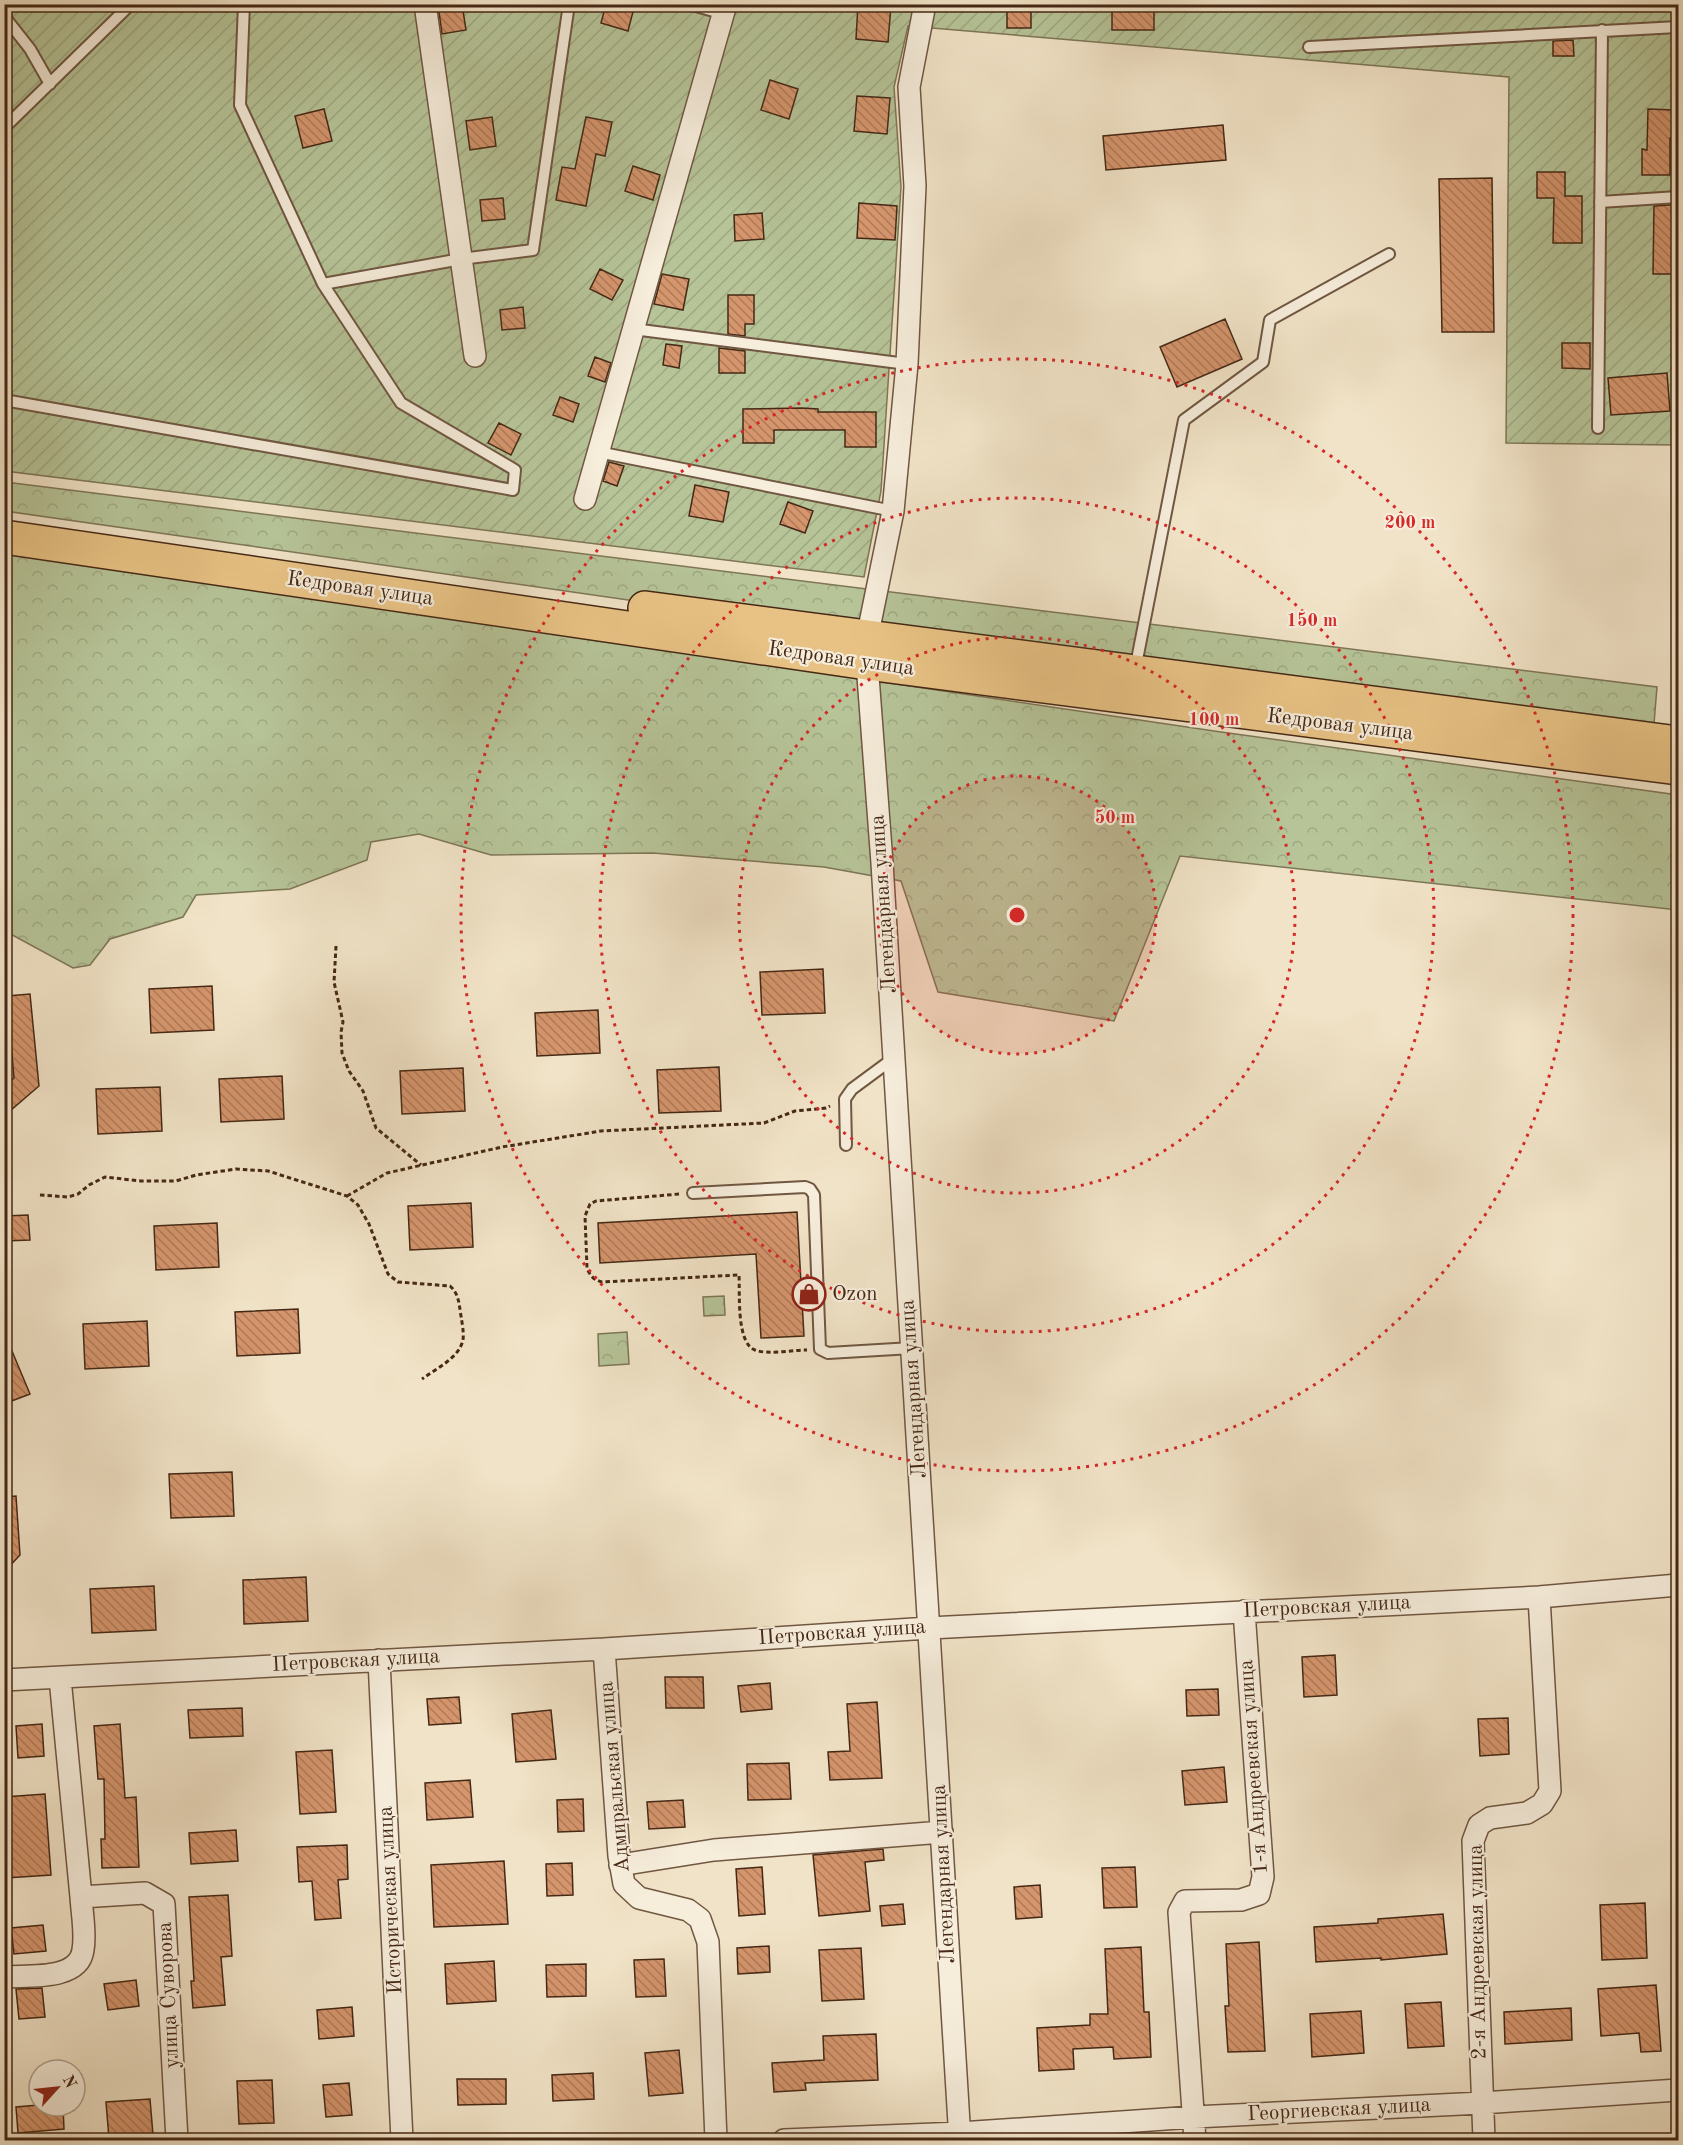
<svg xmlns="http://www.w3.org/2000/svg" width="1683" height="2145" font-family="'Old Standard TT',serif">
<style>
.forest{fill:url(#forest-crowns);stroke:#7e7656;stroke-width:1.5}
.garden{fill:url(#garden-furrows);stroke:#7e7656;stroke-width:1.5}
.building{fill:url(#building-back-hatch);stroke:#452815;stroke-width:1.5}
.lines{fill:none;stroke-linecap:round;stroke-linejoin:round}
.lane-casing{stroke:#705742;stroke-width:14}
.street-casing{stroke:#705742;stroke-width:24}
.primary-casing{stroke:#452815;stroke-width:36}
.path{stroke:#452815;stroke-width:3;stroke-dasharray:4.5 3;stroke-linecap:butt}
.lane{stroke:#f6eddb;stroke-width:10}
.street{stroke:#f6eddb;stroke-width:21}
.primary{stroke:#e8c284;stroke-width:33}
.ring{fill:none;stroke:#d62828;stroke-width:3;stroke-dasharray:3 6}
.labels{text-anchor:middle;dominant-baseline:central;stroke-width:4.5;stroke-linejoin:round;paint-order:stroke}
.street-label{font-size:21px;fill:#452815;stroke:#f6eddb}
.poi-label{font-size:21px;fill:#452815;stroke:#f6eddb;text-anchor:start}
.centre{fill:#d62828;stroke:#f6eddb;stroke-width:3}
.ring-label{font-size:18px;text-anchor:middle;font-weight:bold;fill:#d62828;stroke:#f6eddb;stroke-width:4.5;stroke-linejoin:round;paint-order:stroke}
</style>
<defs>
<pattern id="forest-crowns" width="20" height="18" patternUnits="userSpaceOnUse" patternTransform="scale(1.5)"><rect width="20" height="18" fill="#b6c498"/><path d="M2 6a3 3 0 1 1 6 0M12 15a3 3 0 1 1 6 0" fill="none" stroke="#9ea882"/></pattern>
<pattern id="garden-furrows" width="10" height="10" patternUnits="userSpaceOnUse" patternTransform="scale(1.5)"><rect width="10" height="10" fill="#b6c498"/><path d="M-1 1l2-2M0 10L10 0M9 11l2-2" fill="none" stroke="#9ea882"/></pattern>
<pattern id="building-back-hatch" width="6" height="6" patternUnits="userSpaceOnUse" patternTransform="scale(1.5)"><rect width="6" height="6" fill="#d5956d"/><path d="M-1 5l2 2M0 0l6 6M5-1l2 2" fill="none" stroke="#af7a58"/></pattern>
</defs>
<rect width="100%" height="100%" fill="#f1e3c7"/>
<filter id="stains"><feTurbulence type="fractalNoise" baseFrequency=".00333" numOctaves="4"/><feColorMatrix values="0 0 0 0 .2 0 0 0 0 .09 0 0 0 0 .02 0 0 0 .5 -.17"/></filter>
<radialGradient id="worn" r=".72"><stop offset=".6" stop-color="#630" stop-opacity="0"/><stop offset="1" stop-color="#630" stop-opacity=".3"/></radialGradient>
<!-- forest -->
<path class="forest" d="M5,482l1652,205 -4,49 -836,-109 -812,-116z
M4,552l1210,179 464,64v115l-498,-54 -66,165 -176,-29 -37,-111 -77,-14 -171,-14 -162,2 -72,-21 -48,8 -4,18 -77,29 -94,6 -13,22 -73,22 -20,26 -17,3 -68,-37z
M724,1296l1,19 -21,1 -1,-19z
M627,1332l2,32 -30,2 -1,-32z"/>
<!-- garden -->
<path class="garden" d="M5,5h1673v362l-2,78 -170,-2 3,-366 -601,-51 -14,61 7,100 -20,304 -17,86 -859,-106z"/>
<!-- building -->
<path class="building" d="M438,4h24l4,26 -24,4z
M606,4h29l-7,27 -27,-8z
M858,4l33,2 -3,36 -32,-3z
M1007,4h24v24h-24z
M1112,4h42v26h-42z
M1573,40l1,16h-21v-15z
M770,80l28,9 -9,30 -28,-9z
M857,96l33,2 -3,36 -33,-3z
M324,109l8,32 -29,7 -8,-32z
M1648,109l25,1v28h-3v37h-28v-26l5,1z
M492,117l4,29 -26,4 -4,-29z
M586,117l26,5 -7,34 -9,-2 -10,52 -30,-6 6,-33 13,2z
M1223,125l3,35 -120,10 -3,-34z
M633,166l27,9 -7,25 -28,-9z
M1537,172h28v24h17v47h-29l1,-45h-17z
M1492,178l2,154h-52l-3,-153z
M503,198l2,21 -23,2 -2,-21z
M859,203l38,3 -2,34 -38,-2z
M1669,205h9v69h-25l1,-68z
M762,213l2,26 -29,2 -1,-26z
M600,269l23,11 -11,20 -22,-11z
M662,274l27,5 -6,31 -29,-6z
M728,295h26v29h-9v12l-17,-2z
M523,307l2,21 -23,2 -2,-20z
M1225,319l17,40 -65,28 -17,-40z
M1562,343h28v26l-28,-1z
M666,344l16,2 -3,22 -16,-3z
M719,348l26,3v22h-26z
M595,357l16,6 -6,19 -17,-6z
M1667,373l3,38 -59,4 -3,-37z
M560,397l19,7 -6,18 -20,-7z
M802,408l16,1v3h58v35h-31v-17h-71v13h-31v-34z
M499,423l22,11 -10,21 -23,-12z
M609,462l15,4 -7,20 -14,-5z
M695,485l34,7 -6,30 -34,-6z
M788,502l25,9 -8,22 -25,-9z
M823,969l2,44 -63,2 -2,-43z
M212,986l2,44 -63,3 -2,-44z
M30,994l9,92 -35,30v-29l10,-9 -7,-82z
M598,1010l2,43 -63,3 -2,-43z
M719,1067l2,44 -62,2 -2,-43z
M463,1068l2,43 -63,3 -2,-43z
M282,1076l2,43 -63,3 -2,-43z
M160,1087l2,44 -64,3 -2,-45z
M471,1203l2,44 -63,3 -2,-44z
M797,1212l7,124 -43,2 -5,-84 -156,9 -2,-40z
M28,1215l2,25 -26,1v-25z
M217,1223l2,44 -63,3 -2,-44z
M298,1309l2,44 -63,3 -2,-44z
M147,1321l2,45 -64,3 -2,-45z
M4,1332l26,62 -21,8 -5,-11z
M232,1472l2,44 -63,2 -2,-44z
M16,1496l4,59 -16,17v-75z
M306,1577l2,44 -64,3 -1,-44z
M154,1586l2,44 -64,3 -2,-44z
M1335,1655l2,40 -33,2 -2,-40z
M665,1677h38l1,31h-38z
M770,1683l2,26 -31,3 -3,-26z
M1218,1689l1,26 -32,1 -1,-26z
M459,1697l2,26 -32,2 -2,-26z
M877,1702l5,76 -52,2 -2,-28 22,-1 -3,-47z
M242,1708l1,28 -53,2 -2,-28z
M551,1710l5,49 -40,3 -4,-48z
M1508,1718l1,36 -29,2 -2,-37z
M42,1724l2,32 -26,2 -2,-32z
M120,1724l5,74 11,-1 3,70 -37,1 -1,-29h4l-1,-60h-6l-4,-53z
M332,1750l4,62 -36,2 -4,-62z
M789,1763l2,36 -43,1 -1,-36z
M1224,1767l3,35 -42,3 -3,-34z
M470,1780l3,37 -46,3 -2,-37z
M45,1794l6,81 -45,3 -2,-81z
M583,1799l1,32 -26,1 -1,-32z
M683,1800l2,27 -36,2 -2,-27z
M236,1830l2,31 -47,3 -2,-31z
M347,1845l1,34 -10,1 3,38 -26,2 -3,-39 -13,1 -2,-35z
M883,1849l1,11 -19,2 5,49 -51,5 -6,-61z
M504,1861l4,63 -74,3 -3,-62z
M572,1863l1,32 -26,1 -1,-32z
M762,1867l3,47 -26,2 -3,-47z
M1135,1867l2,40 -33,1 -2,-40z
M1040,1885l2,32 -26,2 -2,-32z
M228,1895l4,61 -11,1 4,48 -32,3 -2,-27h3l-5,-84z
M1645,1903l2,55 -45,2 -2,-55z
M903,1904l2,20 -23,2 -2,-20z
M1443,1914l4,40 -66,6v-2l-65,4 -2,-35 64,-4v-4z
M43,1925l3,26 -32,3 -3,-26z
M1259,1942l6,109 -37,1 -3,-46h4l-3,-62z
M769,1946l1,26 -32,2 -1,-26z
M1141,1947l3,65h5l2,45 -37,2 -1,-12 -40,2 1,20 -35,2 -2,-43 53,-3v-11h18l-3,-65z
M861,1948l3,51 -42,2 -3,-51z
M664,1959l2,37 -30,1 -2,-37z
M494,1961l2,40 -49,3 -2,-40z
M586,1964v32l-39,1 -1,-32z
M136,1980l3,26 -31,4 -4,-26z
M1656,1985l5,66 -20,1 -2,-19 -38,3 -3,-47z
M42,1988l3,29 -26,2 -3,-30z
M1441,2002l3,44 -36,2 -3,-44z
M352,2007l2,29 -35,3 -2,-29z
M1571,2008l1,32 -67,4 -1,-32z
M1361,2011l3,42 -52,4 -2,-43z
M876,2034l2,46 -73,3 1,7 -32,2 -2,-29 52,-3 -1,-24z
M679,2050l4,43 -34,3 -4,-43z
M593,2073l1,26 -41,2 -1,-26z
M457,2079h49v25l-48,1z
M272,2080l2,43 -35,1 -2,-43z
M349,2083l3,32 -26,2 -3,-32z
M150,2099l3,36 -44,4 -3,-37z
M39,2105l24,1 1,23 -46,4 -2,-26z"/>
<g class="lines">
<defs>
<path id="lane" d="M689,4l35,10
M4,16l26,33 20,35
M1309,47l369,-20
M4,128l127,-124
M1600,202l78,-5
M323,284l138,-25 72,-9 36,-246
M633,329l274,35
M4,400l509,90 2,-20 -114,-67 -78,-119 -83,-179 4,-101
M1598,428l4,-398
M598,452l295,59
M1135,670l49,-250 79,-58 7,-42 119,-66
M846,1145l-1,-46 7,-10 42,-31
M693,1193l112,-6 5,2 4,6 6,154 8,4 84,-5"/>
<path id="street" d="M425,4l50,352
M925,4l-16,83 6,99 -8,178 -14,147 -26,127v25l15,200 78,1277
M585,499l141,-495
M604,1649l15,207 5,28 15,14 49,12 12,9 8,23 8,198
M379,1660l23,480
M60,1678l21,219 64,-4 19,11 13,236
M4,1680l600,-31 325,-21 610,-31 139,-12
M620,1865l94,-15 228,-18
M4,1977c24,-2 75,4 79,-27 3,-16 -1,-36 -2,-53
M784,2140l176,-7 234,-16 288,-14 196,-13
M1195,2140l-16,-228 6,-11 56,-1 18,-6 4,-17 -19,-266
M1484,2140l-11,-299 6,-16 11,-7 37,-5 15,-9 8,-13 -11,-194"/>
<path id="primary" d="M4,537l863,126 811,105
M645,608l1033,135"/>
</defs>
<!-- lane casing -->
<use href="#lane" class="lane-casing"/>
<!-- street casing -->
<use href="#street" class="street-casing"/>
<!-- primary casing -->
<use href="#primary" class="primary-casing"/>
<!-- path -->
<path class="path" d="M336,946l-2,36 9,40 -2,10 1,21 7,18 14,20 13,37 45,37
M679,1194l-83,7 -6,3 -5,12 2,52c3,8 7,12 15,14l137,-7c1,18 -3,68 16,75 12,5 38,0 52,0
M40,1195l28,2 10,-3 11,-9 16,-8 36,4h35l20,-6 40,-6 32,2 79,25 11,9 11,19 19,50 10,8 52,4c9,8 9,18 11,30 1,7 3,16 2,24 -4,18 -26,28 -41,39
M347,1196l40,-23 115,-26 99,-16 163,-8 31,-12 31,-3 4,-2"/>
<!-- lane -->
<use href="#lane" class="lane"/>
<!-- street -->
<use href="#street" class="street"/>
<!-- primary -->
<use href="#primary" class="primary"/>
</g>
<!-- distance rings -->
<circle cx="1017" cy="915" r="139" fill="#d62828" fill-opacity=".12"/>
<g class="ring">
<circle cx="1017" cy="915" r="139"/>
<circle cx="1017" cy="915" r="278"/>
<circle cx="1017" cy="915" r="417"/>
<circle cx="1017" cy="915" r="556"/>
</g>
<!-- icons -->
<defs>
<symbol id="shop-ring" viewBox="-11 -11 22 22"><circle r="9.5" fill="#f6eddb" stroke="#8f2418" stroke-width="1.5"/><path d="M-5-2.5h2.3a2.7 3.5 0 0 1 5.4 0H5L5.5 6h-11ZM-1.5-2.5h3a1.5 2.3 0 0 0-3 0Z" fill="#8f2418"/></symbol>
</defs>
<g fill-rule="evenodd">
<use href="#shop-ring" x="790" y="1275" width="38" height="38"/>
</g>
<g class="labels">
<!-- street labels -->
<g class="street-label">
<text transform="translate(360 589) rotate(8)">Кедровая улица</text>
<text transform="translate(841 659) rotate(8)">Кедровая улица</text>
<text transform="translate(1340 725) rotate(7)">Кедровая улица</text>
<text transform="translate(884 904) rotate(-94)">Легендарная улица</text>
<text transform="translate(914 1389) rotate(-94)">Легендарная улица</text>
<text transform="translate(1327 1607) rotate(-3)">Петровская улица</text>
<text transform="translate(842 1633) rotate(-4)">Петровская улица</text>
<text transform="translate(356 1661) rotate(-3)">Петровская улица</text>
<text transform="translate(1254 1767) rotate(-94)">1-я Андреевская улица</text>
<text transform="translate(615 1777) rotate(-95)">Адмиральская улица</text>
<text transform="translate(944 1874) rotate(-93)">Легендарная улица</text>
<text transform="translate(391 1900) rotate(-93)">Историческая улица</text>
<text transform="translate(1478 1952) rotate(-91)">2-я Андреевская улица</text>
<text transform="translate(169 1995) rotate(-93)">улица Суворова</text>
<text transform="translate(1339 2110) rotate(-3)">Георгиевская улица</text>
</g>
<!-- poi labels -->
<g class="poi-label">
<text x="832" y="1294">Ozon</text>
</g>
</g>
<circle cx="1017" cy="915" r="9" class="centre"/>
<g class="ring-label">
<text x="1410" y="528">200 m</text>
<text x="1312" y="626">150 m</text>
<text x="1214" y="725">100 m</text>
<text x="1115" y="823">50 m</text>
</g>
<!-- margin -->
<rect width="1683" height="2145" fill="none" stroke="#f1e3c7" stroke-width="24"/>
<rect x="6" y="6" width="1671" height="2133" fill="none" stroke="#452815" stroke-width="3"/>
<rect x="12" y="12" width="1659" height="2121" fill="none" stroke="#452815" stroke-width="1.5"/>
<!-- north arrow -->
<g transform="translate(57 2088) rotate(63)"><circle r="28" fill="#f6eddb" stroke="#af9e8c" stroke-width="1.5"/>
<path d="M0-4.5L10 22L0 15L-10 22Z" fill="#8f2418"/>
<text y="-9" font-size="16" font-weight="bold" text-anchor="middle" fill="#452815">N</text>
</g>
<rect width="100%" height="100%" filter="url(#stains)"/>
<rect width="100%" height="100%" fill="url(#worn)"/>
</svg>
